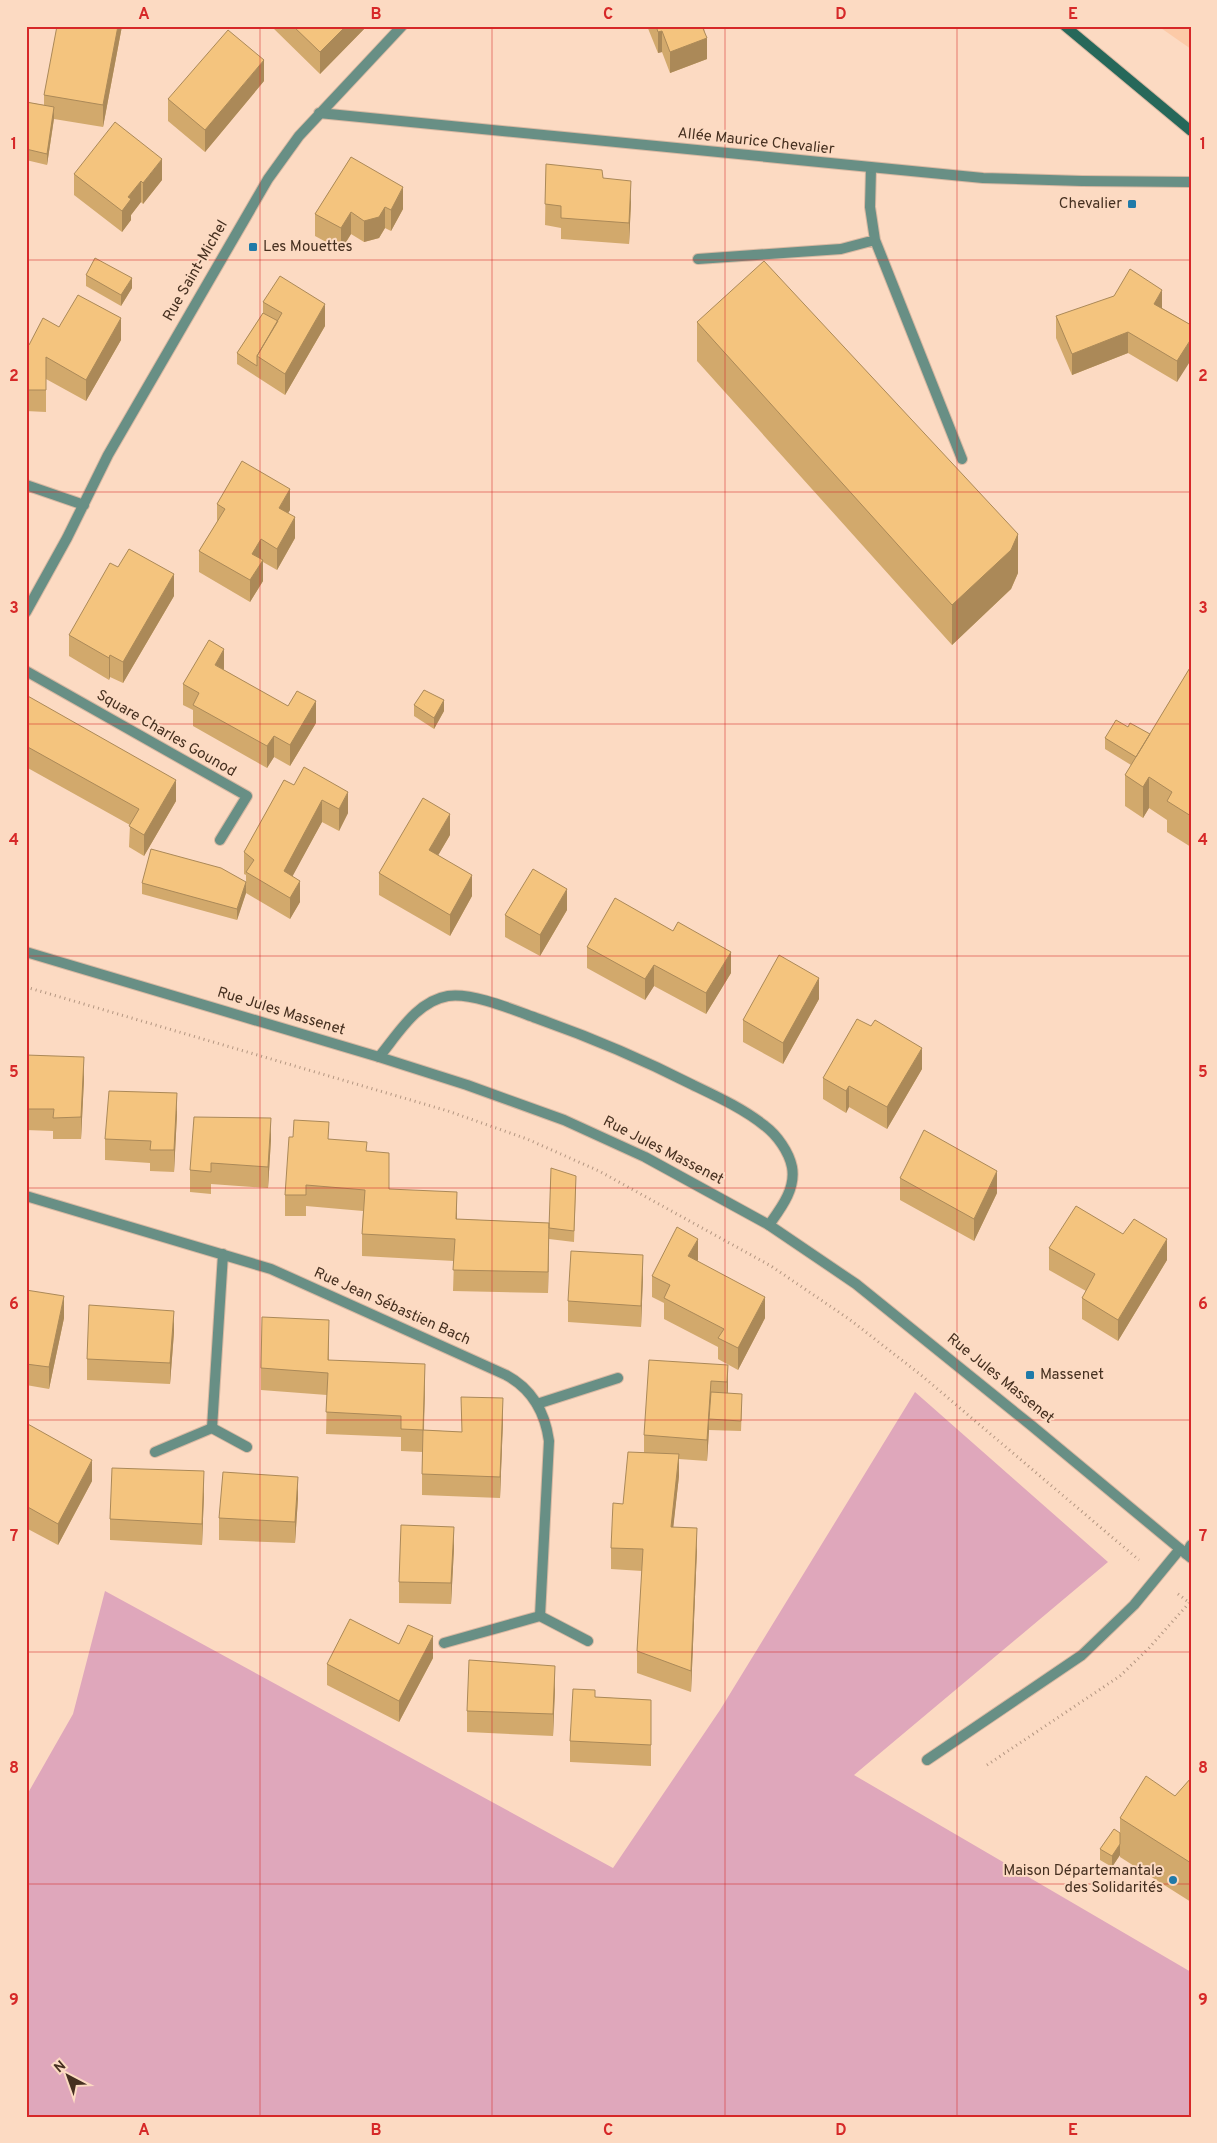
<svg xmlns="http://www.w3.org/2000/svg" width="1217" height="2143" font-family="Overpass,sans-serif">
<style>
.built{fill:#fccaa7}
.green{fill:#dfa7bb}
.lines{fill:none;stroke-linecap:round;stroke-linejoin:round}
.service-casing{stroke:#d8b8a2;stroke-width:12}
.minor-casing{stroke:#d8b8a2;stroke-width:12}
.tertiary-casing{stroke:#d8b8a2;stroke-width:12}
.secondary-casing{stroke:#d8b8a2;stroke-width:12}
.path{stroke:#b39681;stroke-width:3;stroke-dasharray:1 4;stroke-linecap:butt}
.service{stroke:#688f85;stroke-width:10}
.minor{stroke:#688f85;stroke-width:10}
.tertiary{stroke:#688f85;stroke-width:10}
.secondary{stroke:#26685a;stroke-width:10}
.wall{fill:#d2a96c}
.shaded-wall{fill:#ab8958}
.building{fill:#f4c47e;stroke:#ab8958}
.grid{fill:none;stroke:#d62828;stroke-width:1;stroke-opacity:0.55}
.poi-dot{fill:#207aa8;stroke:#fcdac2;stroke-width:2}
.labels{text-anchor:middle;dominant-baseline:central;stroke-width:4;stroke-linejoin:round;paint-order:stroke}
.street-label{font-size:15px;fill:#463020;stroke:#fcdac2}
.poi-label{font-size:15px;fill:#463020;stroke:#fcdac2;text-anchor:end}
.neatline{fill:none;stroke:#d62828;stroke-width:2}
.grid-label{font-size:16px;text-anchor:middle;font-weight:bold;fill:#d62828}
</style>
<rect width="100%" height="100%" fill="#fcdac2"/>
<!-- built -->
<path class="built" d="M1158,26h33v23z"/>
<!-- green -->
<path class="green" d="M915,1392l193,170 -254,213 337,197v145h-1165v-324h2l45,-79 32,-123 508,277 107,-158z"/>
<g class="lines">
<defs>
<path id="service" d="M871,168l-1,39 5,33 87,219
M698,259l143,-10 34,-9
M26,671l221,125 -27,44
M379,1057c19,-23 38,-56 69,-61 23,-4 66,14 88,22 54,19 106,41 157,67 25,12 51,24 72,41 12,9 24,26 27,41 4,22 -11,41 -23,58
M537,1404l81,-26
M155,1452l57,-24 35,19
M1186,1554l5,-9
M444,1643l96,-27 48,25
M927,1760l155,-105 52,-50 46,-56"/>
<path id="minor" d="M319,113l664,65 99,3 109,1
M26,485l58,20
M26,612l41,-74 41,-83 160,-276 31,-43 103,-110
M26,1196l245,73 235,106c26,14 39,37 43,66l-9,175
M212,1428l11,-174"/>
<path id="tertiary" d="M26,952l353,105 88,28 97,35 81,37 124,68 87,59 176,142 159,132"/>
<path id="secondary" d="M1065,26l126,105"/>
</defs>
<!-- service casing -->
<use href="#service" class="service-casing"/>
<!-- minor casing -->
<use href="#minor" class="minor-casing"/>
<!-- tertiary casing -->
<use href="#tertiary" class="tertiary-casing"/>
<!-- secondary casing -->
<use href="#secondary" class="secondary-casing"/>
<!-- path -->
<path class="path" d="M26,987l422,124 79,28 72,32 172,95 78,53 72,56 218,185
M1178,1594l13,10
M987,1765l133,-89 29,-28 40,-45"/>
<!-- service -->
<use href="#service" class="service"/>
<!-- minor -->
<use href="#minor" class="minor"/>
<!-- tertiary -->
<use href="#tertiary" class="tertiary"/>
<!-- secondary -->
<use href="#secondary" class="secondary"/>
</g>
<!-- wall -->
<path class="wall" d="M122,26l-19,101 -49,-8 -7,46 -21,-5v-58l18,3v-10z
M271,26h96l-47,48z
M647,26h57l3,33 -37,14 -8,-21 -4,1z
M264,81l-59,71 -37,-31v-22z
M351,157l52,52 -12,22 -6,-3 -6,10 -15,4 -13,-8 -10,16 -26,-14v-22z
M546,164l57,14 28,24 -2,42 -68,-5v-11l-16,-3z
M74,174l88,6 -19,24 -2,-2 -10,13v5l-9,12 -48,-37z
M86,275l46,13 -11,18 -35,-20z
M263,302l62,24 -40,69 -48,-31v-11l26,-40z
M1162,308l29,17 -14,57 -49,-29 -56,22 -16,-37v-22z
M697,322l321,251 -7,16 -59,56 -255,-284z
M59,327l62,13 -35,61 -40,-22v33l-20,-1v-66h3z
M217,504l73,6 -2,3 7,25 -18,32 -14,-8v19l-13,21 -51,-30v-21l18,-29z
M174,596l-51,87 -13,-6 -1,3 -40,-24v-21z
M1191,666v181l-24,-15v-12l-18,-12 -6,10 -18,-12v-31l6,-10 -26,-16v-11l23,-11 22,7z
M224,670l92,53 -26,43 -16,-9 -7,11 -74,-42v-16l-10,-5v-21z
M26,695l150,106 -32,55 -15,-9 1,-22 -104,-58z
M414,705l30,6 -10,18 -20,-13z
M284,780l64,33 -9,18 -17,-9 -30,54 8,26 -10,17 -44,-26 -9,27 -95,-26v-11l104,-1v-7l-2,-1v-22z
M450,835l-12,20 34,41 -22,40 -71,-41v-22z
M567,910l-27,46 -35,-19v-22z
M587,947l144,26 -25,41 -52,-28 -9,14 -58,-32z
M819,999l-36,65 -40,-22v-22z
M26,1055l58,24 -3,60h-28v-8l-27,-1z
M922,1069l-35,60 -38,-22 -3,6 -23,-14v-21z
M177,1114l-3,58 -24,-1v-8l-45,-3v-21z
M271,1139l-3,49 -57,-4v10l-21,-2v-22z
M329,1139l38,12 22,38 68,24v6l92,4 27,-37 -2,56 -25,-3 -1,54 -95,-2 1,-30 -92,-5v-22l1,-23 -57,-5v10h-21v-21z
M900,1178l97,15 -23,48 -74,-41z
M1123,1234l44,26 -49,81 -36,-22v-21l4,-7 -37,-21v-22z
M698,1260l-1,1 68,57 -27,52 -20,-11v-12l-54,-28v-16l-12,-6v-21z
M643,1276l-2,51 -73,-5v-21z
M26,1290l38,28 -15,71 -23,-4z
M174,1332l-4,52 -83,-4v-21z
M329,1341v19l96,25 -1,45 38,2 41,-12 -3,78 -78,-3v-43l-21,-1v-14l-75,-3 1,-39 -66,-5v-22z
M728,1365v28l14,12 -1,26 -32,-1 -2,31 -28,-2v17l-6,51 24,22 -6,143 -54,-19v-22l5,-80 -31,-2v-21l12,-44 21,-52v-17z
M26,1423l66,58 -34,64 -32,-17z
M204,1493l-2,52 -92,-5v-21z
M298,1498l-3,45 -76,-3v-22z
M454,1548l-3,56 -52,-1v-21z
M399,1644l34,14 -34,64 -72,-37v-21z
M555,1688l-2,48 -86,-4v-21z
M595,1697l56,3v66l-81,-4v-21z
M1191,1778v124l-71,-45v-2l-8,12 -12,-7v-11l20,-16v-15l55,-22z"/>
<!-- shaded-wall -->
<path class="shaded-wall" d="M118,26h4l-19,101v-22z
M346,26h21l-47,48v-22z
M662,31v21l-4,1v-21z
M707,38v21l-37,14v-21z
M264,60v21l-59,71v-22z
M54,107v11l-7,47v-11z
M162,159v21l-19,24v-21z
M141,181v21l-10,13v5l-9,12v-21l6,-14z
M631,181v21l-2,42v-21z
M403,187v22l-12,22v-21z
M385,207v21l-6,10 -15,4v-21z
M351,212v22l-10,16v-22z
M132,278v10l-11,18v-11z
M1162,290v21l-8,-7z
M325,304v22l-40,69v-21z
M121,318v22l-35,61v-21z
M1128,332v21l-56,22v-21z
M1191,339v21l-14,22v-21z
M290,489v21l-11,19v-21z
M295,517v21l-18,32v-21z
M1018,534v39l-7,16 -59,56v-40z
M261,539v22l-9,-7z
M263,560v21l-13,21v-22z
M174,574v22l-51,87v-21z
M224,649v21l-9,-5z
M110,655v22l-1,3v-22z
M444,700v11l-10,18v-11z
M316,701v22l-26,43v-21z
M274,736v21l-7,11v-22z
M1149,777v31l-6,10v-31z
M176,780v21l-32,55v-21z
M348,792v21l-9,18v-22z
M322,800v22l-38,70v-21z
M450,814v21l-21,36v-21z
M472,875v21l-22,40v-21z
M300,881v21l-10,17v-21z
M246,882v11l-9,27v-11z
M567,889v21l-27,46v-21z
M731,952v21l-25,41v-21z
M654,965v21l-9,14v-21z
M819,978v21l-36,65v-21z
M922,1048v21l-35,60v-22z
M84,1057v22l-3,60v-22z
M849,1086v21l-3,6v-22z
M177,1093v21l-3,58v-22z
M271,1118v21l-3,49v-21z
M997,1171v22l-23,48v-22z
M457,1192v21l-1,27v-21z
M549,1223v21l-1,49v-21z
M698,1239v21l-10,18v-22z
M1167,1239v21l-49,81v-21z
M643,1255v21l-2,51v-21z
M64,1296v22l-15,71v-22z
M765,1297v21l-27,52v-22z
M174,1311v21l-4,52v-21z
M425,1364v21l-2,67v-22z
M728,1365v22l-1,16v-21z
M711,1381v22l-2,16v11l-2,31v-21z
M503,1398v22l-3,78v-21z
M679,1454v22l-8,72v-21z
M92,1460v21l-34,64v-21z
M204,1471v22l-2,52v-21z
M298,1477v21l-3,45v-21z
M454,1527v21l-3,56v-21z
M697,1528v21l-6,143v-21z
M433,1636v22l-34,64v-21z
M555,1666v22l-2,48v-22z
M1120,1844v11l-8,12v-11z"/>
<!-- building -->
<path class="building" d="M57,26h61l-15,79 -59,-10z
M293,26h53l-26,26z
M656,26h46l5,12 -37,14 -8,-21 -4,1z
M228,30l36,30 -59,70 -37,-31z
M26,102l28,5 -7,47 -21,-5z
M115,122l47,37 -19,24 -2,-2 -13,16 3,2 -9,12 -48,-37z
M351,157l52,30 -12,23 -6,-3 -6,10 -15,4 -13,-9 -10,16 -26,-14z
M546,164l56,6 1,8 28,3 -2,42 -68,-5v-12l-16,-2z
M95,258l37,20 -11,17 -35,-20z
M764,261l254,273 -7,16 -59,55 -255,-283z
M1130,269l32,21 -8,14 37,21v14l-14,22 -49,-29 -56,22 -16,-38 58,-20z
M280,276l45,28 -40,70 -28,-18 25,-43 -19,-11z
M78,295l43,23 -35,62 -40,-23v33h-20v-45h3l14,-27 16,9z
M263,313l15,8 -21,35v10l-20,-13z
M242,461l48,28 -11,19 16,9 -18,32 -16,-10 -9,15 11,6 -13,20 -51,-29 26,-42 -8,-5z
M129,549l45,25 -51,88 -13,-7 -1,3 -40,-23 41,-72 8,4z
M209,640l15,9 -9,16 73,41 9,-15 19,10 -26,44 -16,-9 -7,10 -74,-41 6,-12 -16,-9z
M1191,666v150l-24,-15 5,-9 -23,-15 -6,10 -18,-12z
M424,690l20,10 -10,18 -20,-13z
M26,695l150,85 -32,55 -15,-9 10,-17 -113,-63z
M1116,720l12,7 2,-4 20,11 -14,23 -31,-19z
M304,767l44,25 -9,17 -17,-9 -38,71 16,10 -10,17 -44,-26 8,-12 -10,-8 40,-72 10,5z
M423,798l27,16 -21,36 43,25 -22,40 -71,-42z
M151,849l70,19 25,14 -9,27 -95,-26z
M533,869l34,20 -27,46 -35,-20z
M615,898l58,33 5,-9 53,30 -25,41 -52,-28 -9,14 -58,-32z
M779,955l40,23 -36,65 -40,-23z
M857,1019l14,7 4,-6 47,28 -35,59 -38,-21 -3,5 -23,-13z
M26,1055l58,2 -3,60 -28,1 1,-9h-28z
M109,1091l68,2 -3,57h-24l1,-9 -46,-2z
M194,1117l77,1 -3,49 -57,-4v9l-21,-2z
M294,1120l35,2 -1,17 39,3 -1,9 23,2v36l68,3 -1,27 93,4 -1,49 -95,-2 2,-31 -93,-5 3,-44 -59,-5v10h-21l4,-58h4z
M924,1130l73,41 -23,48 -74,-41z
M551,1168l25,8 -2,55 -25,-3z
M1076,1206l47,28 11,-15 33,20 -49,81 -36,-22 13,-24 -46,-26z
M677,1227l21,12 -10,17 77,41 -27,51 -20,-10 6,-9 -60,-31 6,-13 -18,-9z
M571,1251l72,4 -2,51 -73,-5z
M26,1290l38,6 -15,71 -23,-3z
M89,1305l85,6 -4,52 -83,-4z
M262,1317l67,3 -1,40 97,4 -2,66 39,2 -1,-35 42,1 -3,79 -78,-3 1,-44 -22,-1v-13l-75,-4 2,-39 -67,-5z
M649,1360l79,5 -1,17 -16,-1 -4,59 -63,-5z
M711,1392l31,2 -1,27 -32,-2z
M26,1423l66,37 -34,64 -32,-18z
M628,1452l51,2 -8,73 26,1 -6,143 -54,-20 6,-102 -32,-1 2,-45 10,1z
M112,1468l92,3 -2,53 -92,-5z
M223,1472l75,5 -3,45 -76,-4z
M401,1525l53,2 -3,56 -52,-1z
M350,1619l49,25 9,-19 25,11 -34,65 -72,-37z
M469,1660l86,6 -2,48 -86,-3z
M573,1689l22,1v7l56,3v45l-81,-4z
M1146,1776l29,20 16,-18v85l-71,-45z
M1114,1829l6,4v11l-8,12 -12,-7z"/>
<!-- grid -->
<path class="grid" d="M260,26v2091M492,26v2091M725,26v2091M957,26v2091M26,260h1165M26,492h1165M26,724h1165M26,956h1165M26,1188h1165M26,1420h1165M26,1652h1165M26,1884h1165"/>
<!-- markers -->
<g class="poi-dot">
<rect x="1127" y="199" width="10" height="10" rx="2.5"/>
<rect x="248" y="242" width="10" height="10" rx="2.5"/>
<rect x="1025" y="1370" width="10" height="10" rx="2.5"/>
<circle cx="1173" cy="1880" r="5"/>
</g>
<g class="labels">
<!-- street labels -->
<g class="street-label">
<text transform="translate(756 142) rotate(6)">Allée Maurice Chevalier</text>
<text transform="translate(196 271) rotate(-60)">Rue Saint-Michel</text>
<text transform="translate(166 734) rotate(30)">Square Charles Gounod</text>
<text transform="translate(281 1012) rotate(17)">Rue Jules Massenet</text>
<text transform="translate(663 1151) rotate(27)">Rue Jules Massenet</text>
<text transform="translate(392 1307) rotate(24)">Rue Jean Sébastien Bach</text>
<text transform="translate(1000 1379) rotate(39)">Rue Jules Massenet</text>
</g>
<!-- poi labels -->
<g class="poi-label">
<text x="1122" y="204">Chevalier</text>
<text x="263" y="247" text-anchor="start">Les Mouettes</text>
<text x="1040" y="1375" text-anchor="start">Massenet</text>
<text x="1163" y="1871">Maison Départemantale<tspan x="1163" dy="17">des Solidarités</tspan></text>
</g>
</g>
<!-- border -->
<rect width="1217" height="2143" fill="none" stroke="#fcdac2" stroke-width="55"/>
<!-- north arrow -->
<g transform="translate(68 2076) rotate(319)" stroke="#fcdac2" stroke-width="4" paint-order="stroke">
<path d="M0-4L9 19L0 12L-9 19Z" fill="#463020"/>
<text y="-8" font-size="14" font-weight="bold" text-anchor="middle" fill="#463020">N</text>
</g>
<rect x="28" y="28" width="1162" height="2088" class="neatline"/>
<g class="grid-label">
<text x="144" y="19">A</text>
<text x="376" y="19">B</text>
<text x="608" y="19">C</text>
<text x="841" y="19">D</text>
<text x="1073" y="19">E</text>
<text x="14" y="149">1</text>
<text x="1203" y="149">1</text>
<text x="14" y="381">2</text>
<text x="1203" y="381">2</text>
<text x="14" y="613">3</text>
<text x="1203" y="613">3</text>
<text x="14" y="845">4</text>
<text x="1203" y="845">4</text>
<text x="14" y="1077">5</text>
<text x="1203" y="1077">5</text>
<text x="14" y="1309">6</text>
<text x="1203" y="1309">6</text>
<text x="14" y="1541">7</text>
<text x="1203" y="1541">7</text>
<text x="14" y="1773">8</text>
<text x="1203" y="1773">8</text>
<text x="14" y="2005">9</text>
<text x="1203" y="2005">9</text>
<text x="144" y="2135">A</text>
<text x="376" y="2135">B</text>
<text x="608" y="2135">C</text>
<text x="841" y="2135">D</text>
<text x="1073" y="2135">E</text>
</g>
</svg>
